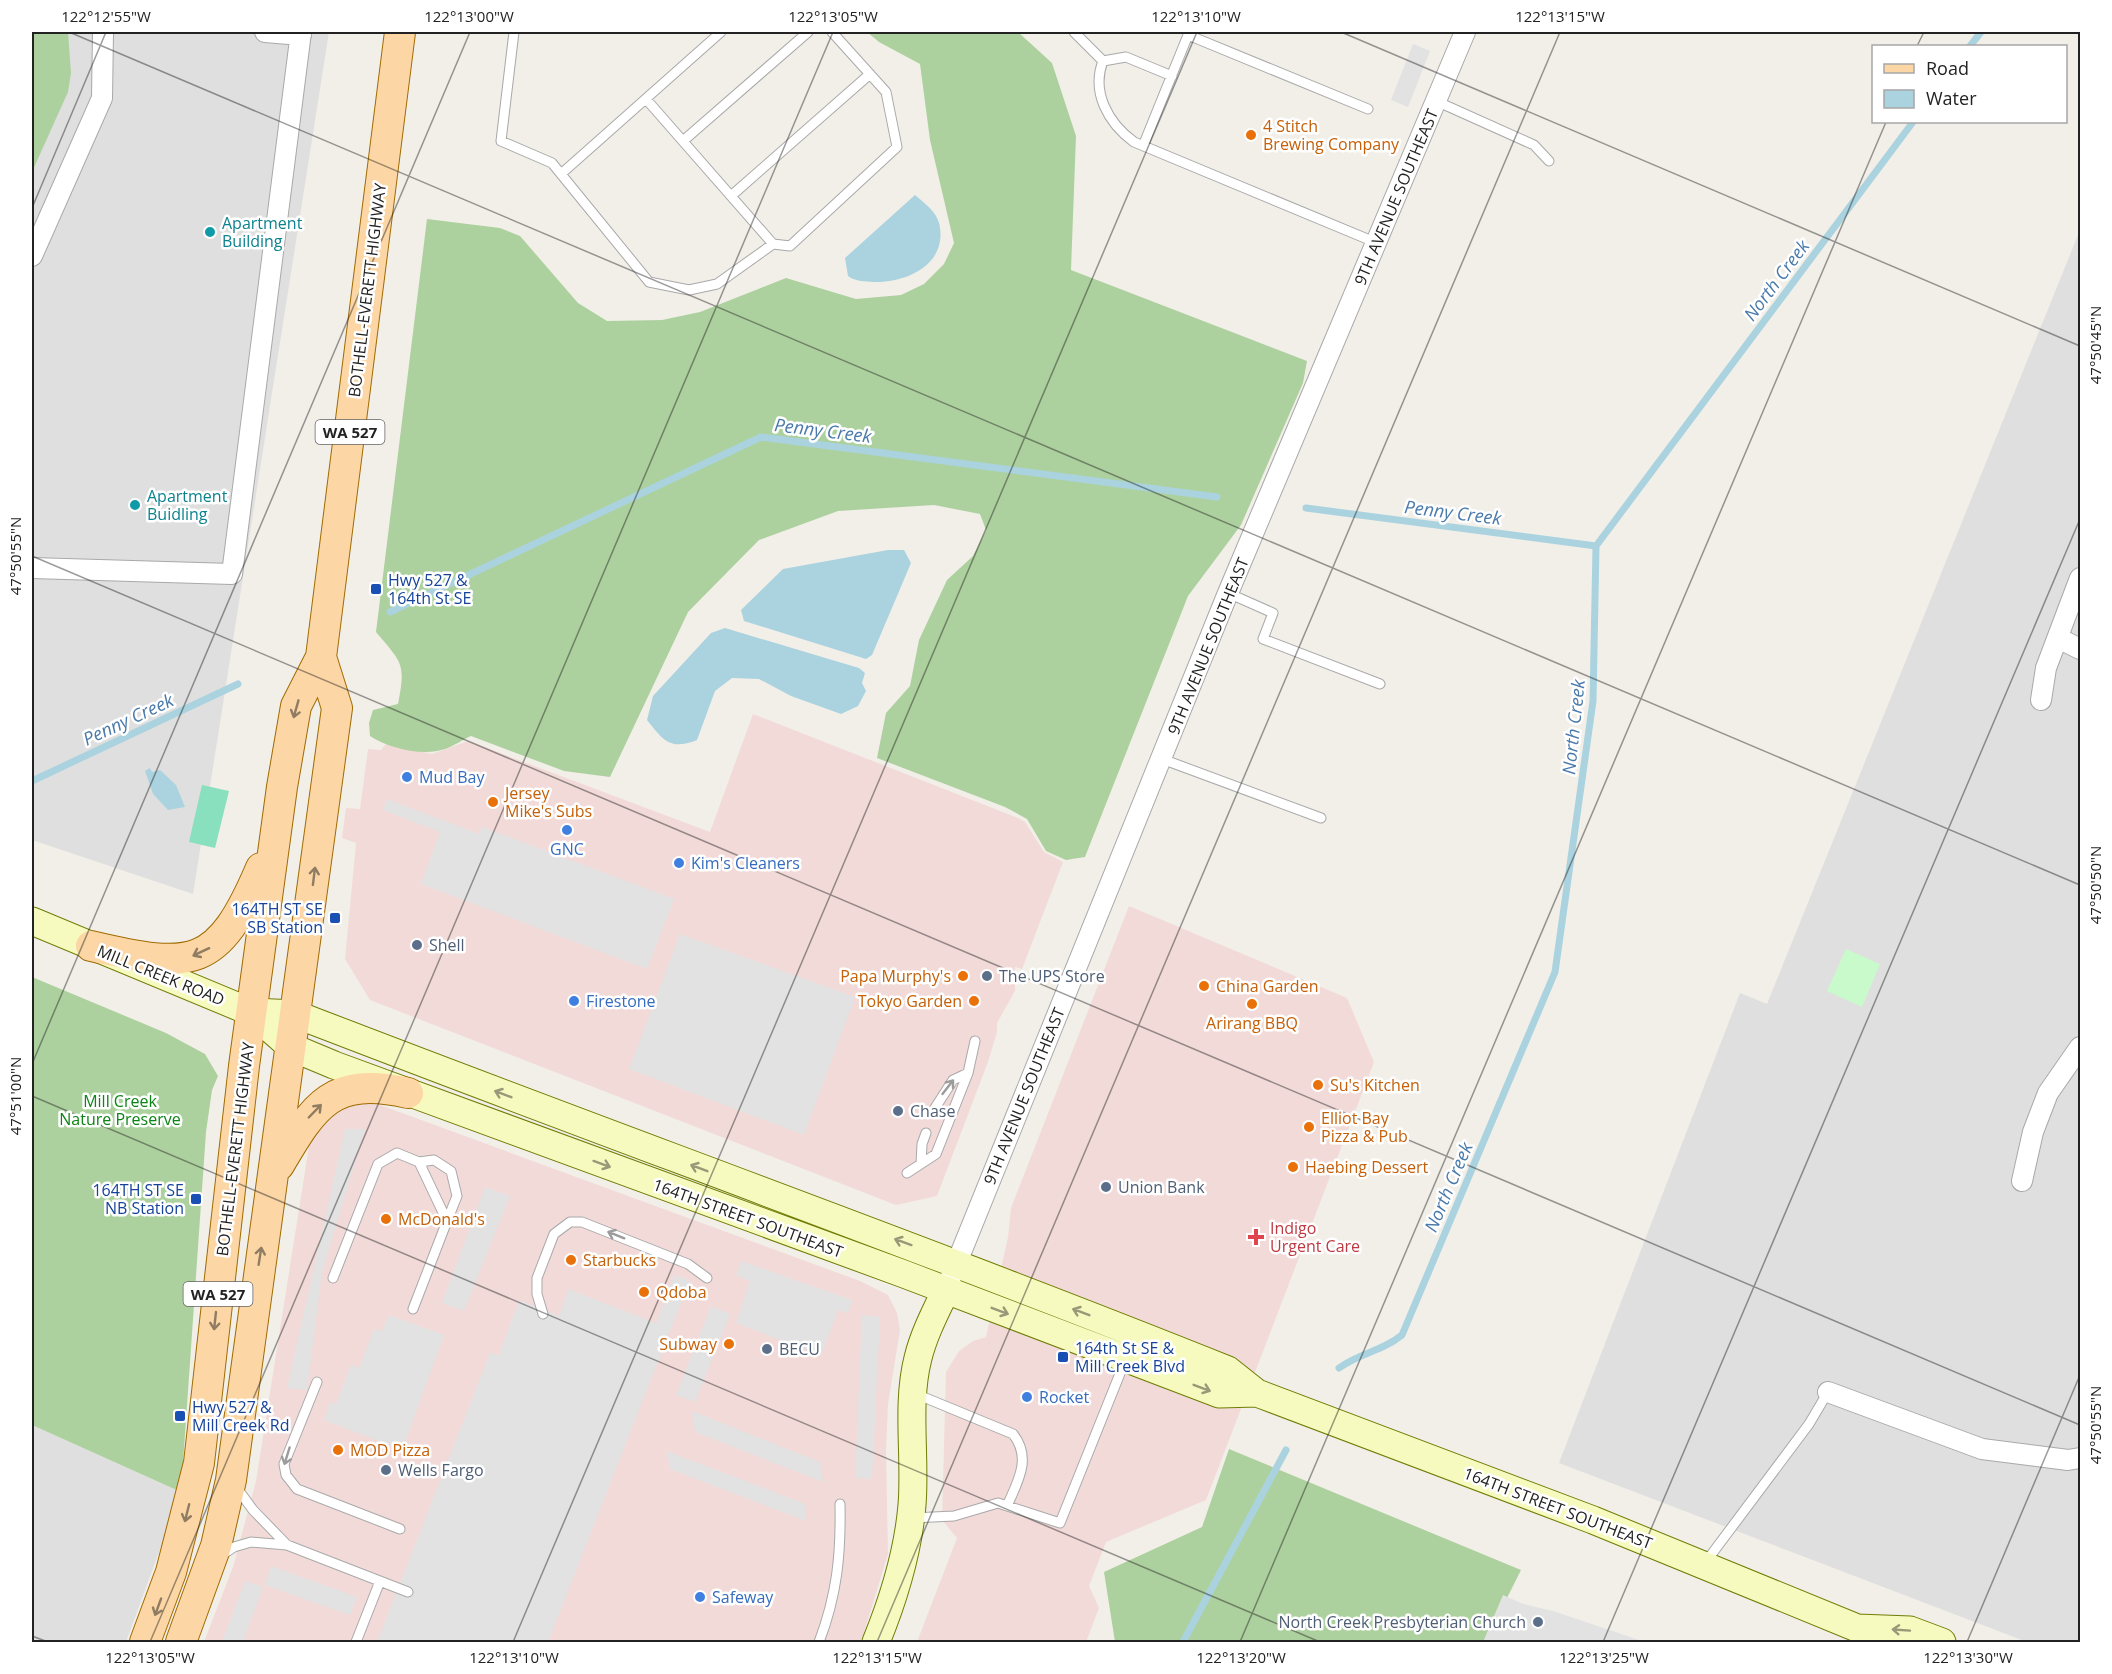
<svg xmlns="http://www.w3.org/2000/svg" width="2112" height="1674" font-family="'Open Sans',sans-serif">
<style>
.residential{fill:#e0dfdf}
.commercial{fill:#f2dad9}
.forest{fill:#add19e}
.park{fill:#c8facc}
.pitch{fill:#88e0be}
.parking{fill:#e2e2e2}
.water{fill:#aad3df}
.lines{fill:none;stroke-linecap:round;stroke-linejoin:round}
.stream{stroke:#aad3df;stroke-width:7}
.lane-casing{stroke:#a9a9a9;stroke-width:11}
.street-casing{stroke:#a9a9a9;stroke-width:22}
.secondary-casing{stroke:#707d05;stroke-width:29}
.primary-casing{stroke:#a06b00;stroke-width:32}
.lane{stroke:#fff;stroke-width:9}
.street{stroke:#fff;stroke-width:20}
.secondary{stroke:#f7fabf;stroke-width:27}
.primary{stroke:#fcd6a4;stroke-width:30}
.oneway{stroke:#8f7c63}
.oneway2{stroke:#9c9c9c}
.oneway3{stroke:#979978}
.ticks{fill:none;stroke:#222;stroke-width:1.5;stroke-opacity:0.45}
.food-dot{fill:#e8710a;stroke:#fff;stroke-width:2}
.culture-dot{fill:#0f9aa8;stroke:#fff;stroke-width:2}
.transit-dot{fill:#1a4fb4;stroke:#fff;stroke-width:2}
.shop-dot{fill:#3f7fe0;stroke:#fff;stroke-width:2}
.service-dot{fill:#5c6f8a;stroke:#fff;stroke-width:2}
.health-dot{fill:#e0444e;stroke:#fff;stroke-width:2}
.labels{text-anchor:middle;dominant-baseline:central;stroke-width:5;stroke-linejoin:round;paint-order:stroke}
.shield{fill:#fff;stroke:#646464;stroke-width:1.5}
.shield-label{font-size:15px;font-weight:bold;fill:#222}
.food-label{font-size:16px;fill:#c56008;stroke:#fff;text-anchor:start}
.street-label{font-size:16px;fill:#222;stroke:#fff}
.culture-label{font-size:16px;fill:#0d838f;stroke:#fff;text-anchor:start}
.transit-label{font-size:16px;fill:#164399;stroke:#fff;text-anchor:start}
.shop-label{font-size:16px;fill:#366cbe;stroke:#fff;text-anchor:start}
.service-label{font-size:16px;fill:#4e5e75;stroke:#fff;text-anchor:start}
.park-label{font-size:16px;fill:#0c8416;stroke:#fff}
.health-label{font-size:16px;fill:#be3a42;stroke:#fff;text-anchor:start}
.water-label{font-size:18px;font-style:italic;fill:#4a7aab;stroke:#fff}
.neatline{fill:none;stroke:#222;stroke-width:2}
.ticks-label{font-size:15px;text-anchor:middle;fill:#222}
</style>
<rect width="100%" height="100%" fill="#f2efe9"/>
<!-- residential -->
<path class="residential" d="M32,32h297l-136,862 -161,-54z
M2080,230v1412h-53l-468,-179 181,-470 27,11z
M32,1425l149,67 -55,150h-94z"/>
<!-- commercial -->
<path class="commercial" d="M753,714l265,104 7,4 19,30 19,10 -41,107 -7,-2v24l-18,32v9l-9,30 -51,134 -41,9 -526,-205 -25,-41 11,-116 -14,-5 4,-30 14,1 8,-60 13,1 5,-6 46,10 36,-13 242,91z
M1129,906l218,92 27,64 -168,438 -100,42 -17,44 10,22 -13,34h-169l40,-104 -15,-18 4,-148 13,-21 14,-10 13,-4 22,-100 3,-29z
M372,1102l488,179 28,14 9,18 3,17 -12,74 -2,47 2,103 -27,88h-657l29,-75 23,-86 53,-335 17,-29 24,-13z"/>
<!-- forest -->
<path class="forest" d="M32,32h36l3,41 -3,19 -36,80z
M867,32h151l34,31 24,73 -5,134 236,91 -4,22 -62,142 -53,71 -103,261 -19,3 -20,-9 -19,-32 -22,-12 -128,-49 9,-45 24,-27 9,-46 28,-60 26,-24 13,-26 -6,-16 -46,-9 -96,6 -79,29 -71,72 -78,165 -46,-6 -93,-35c-9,4 -17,10 -26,13 -22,8 -57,-1 -75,-13l-1,-13 4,-13 25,-6c8,-41 4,-41 -22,-72l51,-413 73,9 20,8 58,67 29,18 55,-1 38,-8 86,-34 70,21 45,-4 23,-11 20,-20 10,-21 -24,-103 -10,-76 -41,-22z
M32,977l134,56 39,21 13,22 -6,14 -6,42 -25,360 -149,-67z
M1229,1449l292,121 -36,72h-370l-11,-70 98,-45z"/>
<!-- park -->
<path class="park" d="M1846,949l34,15 -18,43 -35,-16z"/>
<!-- pitch -->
<path class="pitch" d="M202,785l27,6 -14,57 -26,-6z"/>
<!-- parking -->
<path class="parking" d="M1413,44l17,7 -22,56 -17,-7z
M387,799l92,35 3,-7 192,72 -27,70 -226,-85 19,-52 -57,-22z
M680,934l175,63 -51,138 -175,-66z
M345,1129h20l-43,143 -15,118 -20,-2z
M485,1187l25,9 -46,115 -22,-8z
M741,1261l111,39 -4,13 -10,-3 -17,46 -85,-33 14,-42 -14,-6z
M674,1275l16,5 -142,362h-171l113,-289 9,2 20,-55 40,16 9,-27 88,34z
M711,1306l19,8 -35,88 -19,-7z
M389,1315l55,20 -42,115 -78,-30 6,-18 6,2 15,-39 8,3 15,-39 8,2z
M862,1315l18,2 -8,162 -17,-1z
M692,1411l128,51 3,20 -128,-50z
M667,1451l138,53 1,17 -136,-52z
M271,1566l86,31 -7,18 -85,-30z
M245,1581l18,6 -20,55h-21z
M1503,1595l20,9 30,7 92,31h-162z"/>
<!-- water -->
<path class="water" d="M915,195c9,8 21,16 24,28 10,40 -31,60 -65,59 -9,-1 -18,0 -26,-6l-3,-18z
M888,550h16l7,13 -39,92 -6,4 -122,-38 -3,-11 42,-41z
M725,628l134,40 6,5 -3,10 4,8 -8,15 -17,8 -50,-18 -32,-17 -27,-1 -17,13 -18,49c-27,11 -34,0 -50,-20l6,-24 58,-63z
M150,768l2,4 8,-2 16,15 9,22 -17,3 -15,-16 -8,-23z"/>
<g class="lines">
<!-- stream -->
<path class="stream" d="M1970,46l11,-14
M1306,508l290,38
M390,612l371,-175 456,60
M32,781l206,-97
M1339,1368c22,-16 42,-16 63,-33l153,-363 38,-271 3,-155 317,-424
M1183,1642l103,-192"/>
<defs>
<path id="lane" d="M514,32l-13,109 51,22 97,119 40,8 28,-6 56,-40 17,2 107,-99 -11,-55 -54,-60
M1074,32l29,29c-12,31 5,62 31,81l243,101
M1103,61l23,-4 46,19
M646,99l127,145
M1436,101l98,44 15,16
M683,141l125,-109
M1143,146l45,-111 180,74
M561,174l160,-142
M731,196l139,-122
M1228,593l45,20 -10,26 117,45
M1162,759l159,59
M935,1108l18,-28 15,-7
M419,1162l15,-2 17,11 6,25 -10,25
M921,1164l1,-20 4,-11
M907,1173l29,-19 32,-81 7,-32
M333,1278l45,-114 19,-11 22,9 28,59 -34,88
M543,1314l-6,-20v-16l17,-44 16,-12h12l106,42 19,14
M317,1382l-33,82 2,11 11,14 103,40
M916,1394l97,40c19,24 5,47 -6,72
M237,1488l16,22 34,35
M912,1518l42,-2 44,-13 62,20 65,-162
M222,1555l12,-8 17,-5 36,3 121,47
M1705,1563l104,-139 19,-32
M356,1642l24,-61
M819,1642c18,-47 22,-87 21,-138"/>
<path id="street" d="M265,32l36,3
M32,256l70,-158 1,-66
M32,568l200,6 69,-542
M2058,638l22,11
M2041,700l5,-32 34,-90
M2022,1181l11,-49 15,-39 32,-46
M951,1277l277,-684 237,-561
M1828,1392l154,57 86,11 12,-2"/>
<path id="secondary" d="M32,921l219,91 44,2c310,120 623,232 933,356l29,23 336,127 264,108 19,14
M251,1012l40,35 43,18 570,209 315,120 38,-1
M1857,1628l53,2 32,12
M876,1642c18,-44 32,-89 36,-137 4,-48 -6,-100 6,-147 6,-24 17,-45 28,-68"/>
<path id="primary" d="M91,946c102,24 127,23 170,-78
M279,1165c36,-61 53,-89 129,-72
M145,1642l26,-70 28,-109 45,-397 38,-279 14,-81 25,-49 79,-625
M181,1642l35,-96 15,-66 106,-772 -16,-51"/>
</defs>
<!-- lane casing -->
<use href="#lane" class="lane-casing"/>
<!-- street casing -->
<use href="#street" class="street-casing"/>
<!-- secondary casing -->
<use href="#secondary" class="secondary-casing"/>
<!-- primary casing -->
<use href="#primary" class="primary-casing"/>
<!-- lane -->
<use href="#lane" class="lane"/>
<!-- street -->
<use href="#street" class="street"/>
<!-- secondary -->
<use href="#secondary" class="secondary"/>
<!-- primary -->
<use href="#primary" class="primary"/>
</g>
<!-- one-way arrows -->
<defs><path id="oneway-shaft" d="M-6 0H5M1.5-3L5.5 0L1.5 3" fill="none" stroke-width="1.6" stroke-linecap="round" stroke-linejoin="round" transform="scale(1.5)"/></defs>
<g class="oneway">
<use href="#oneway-shaft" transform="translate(296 709) rotate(106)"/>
<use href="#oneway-shaft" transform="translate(314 876) rotate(-83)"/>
<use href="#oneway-shaft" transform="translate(201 952) rotate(155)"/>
<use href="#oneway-shaft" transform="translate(315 1111) rotate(-46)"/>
<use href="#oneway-shaft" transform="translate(260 1256) rotate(-81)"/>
<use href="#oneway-shaft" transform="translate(215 1321) rotate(96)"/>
<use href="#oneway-shaft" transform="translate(187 1513) rotate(104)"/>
<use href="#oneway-shaft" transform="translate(158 1607) rotate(110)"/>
</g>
<g class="oneway2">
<use href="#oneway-shaft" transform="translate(948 1087) rotate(-52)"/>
<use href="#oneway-shaft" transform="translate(616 1235) rotate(-158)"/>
<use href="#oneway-shaft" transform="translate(287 1456) rotate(107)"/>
</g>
<g class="oneway3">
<use href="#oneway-shaft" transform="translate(503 1094) rotate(-159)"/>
<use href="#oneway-shaft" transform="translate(602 1164) rotate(20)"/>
<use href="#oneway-shaft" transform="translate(699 1168) rotate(-159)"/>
<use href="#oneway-shaft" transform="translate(903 1242) rotate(-160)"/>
<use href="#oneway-shaft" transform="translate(1000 1311) rotate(21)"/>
<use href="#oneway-shaft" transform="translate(1081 1312) rotate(-159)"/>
<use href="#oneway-shaft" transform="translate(1202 1388) rotate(21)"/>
<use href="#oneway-shaft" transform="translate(1901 1630) rotate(-176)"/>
</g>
<!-- ticks -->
<path class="ticks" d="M69,32l2011,853M1341,32l739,314M1917,46l7,-14M32,208l74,-176M32,556l2048,869M32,1064l438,-1032M32,1096l1288,546M32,1636l16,6M150,1642l683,-1610M513,1642l684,-1610M877,1642l683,-1610M1240,1642l646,-1520M1603,1642l477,-1123M1967,1642l113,-267"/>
<!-- markers -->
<g class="food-dot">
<circle cx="1251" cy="135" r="6"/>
<circle cx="493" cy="802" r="6"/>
<circle cx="963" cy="976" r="6"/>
<circle cx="1204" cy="986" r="6"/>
<circle cx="974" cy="1001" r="6"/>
<circle cx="1252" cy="1004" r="6"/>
<circle cx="1318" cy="1085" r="6"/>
<circle cx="1309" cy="1127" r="6"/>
<circle cx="1293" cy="1167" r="6"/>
<circle cx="386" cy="1219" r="6"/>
<circle cx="571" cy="1260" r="6"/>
<circle cx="644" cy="1292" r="6"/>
<circle cx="729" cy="1344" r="6"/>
<circle cx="338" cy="1450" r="6"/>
</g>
<g class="culture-dot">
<circle cx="210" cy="232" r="6"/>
<circle cx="135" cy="505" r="6"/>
</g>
<g class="transit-dot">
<rect x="370" y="583" width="12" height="12" rx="3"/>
<rect x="329" y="912" width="12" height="12" rx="3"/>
<rect x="190" y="1193" width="12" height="12" rx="3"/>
<rect x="1057" y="1351" width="12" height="12" rx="3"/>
<rect x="174" y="1410" width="12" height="12" rx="3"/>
</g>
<g class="shop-dot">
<circle cx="407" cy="777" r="6"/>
<circle cx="567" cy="830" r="6"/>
<circle cx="679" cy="863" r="6"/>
<circle cx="574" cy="1001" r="6"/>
<circle cx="1027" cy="1397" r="6"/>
<circle cx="700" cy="1597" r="6"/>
</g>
<g class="service-dot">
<circle cx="417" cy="945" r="6"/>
<circle cx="987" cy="976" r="6"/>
<circle cx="898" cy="1111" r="6"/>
<circle cx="1106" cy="1187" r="6"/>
<circle cx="767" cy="1349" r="6"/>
<circle cx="386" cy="1470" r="6"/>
<circle cx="1538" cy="1622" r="6"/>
</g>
<path class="health-dot" d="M1253 1228h6v6h6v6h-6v6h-6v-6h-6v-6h6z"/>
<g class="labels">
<!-- shield labels -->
<g class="shield">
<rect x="315.5" y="420" width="69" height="24" rx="4.5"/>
<rect x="183.5" y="1282" width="69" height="24" rx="4.5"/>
</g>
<g class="shield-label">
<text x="350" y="432">WA 527</text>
<text x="218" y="1294">WA 527</text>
</g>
<!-- food labels -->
<g class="food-label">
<text x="1263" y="126">4 Stitch<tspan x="1263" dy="18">Brewing Company</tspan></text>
<text x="505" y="793">Jersey<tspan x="505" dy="18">Mike's Subs</tspan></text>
<text x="951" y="976" text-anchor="end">Papa Murphy's</text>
<text x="1216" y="986">China Garden</text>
<text x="962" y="1001" text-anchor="end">Tokyo Garden</text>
<text x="1252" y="1023" text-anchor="middle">Arirang BBQ</text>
<text x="1330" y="1085">Su's Kitchen</text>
<text x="1321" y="1118">Elliot Bay<tspan x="1321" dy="18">Pizza &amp; Pub</tspan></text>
<text x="1305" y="1167">Haebing Dessert</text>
<text x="398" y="1219">McDonald's</text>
<text x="583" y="1260">Starbucks</text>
<text x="656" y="1292">Qdoba</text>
<text x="717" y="1344" text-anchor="end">Subway</text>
<text x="350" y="1450">MOD Pizza</text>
</g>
<!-- street labels -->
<g class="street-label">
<text transform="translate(1396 197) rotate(-67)">9TH AVENUE SOUTHEAST</text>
<text transform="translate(367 290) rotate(-83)">BOTHELL-EVERETT HIGHWAY</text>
<text transform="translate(1208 646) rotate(-68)">9TH AVENUE SOUTHEAST</text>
<text transform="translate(161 975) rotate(22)">MILL CREEK ROAD</text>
<text transform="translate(1024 1096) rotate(-68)">9TH AVENUE SOUTHEAST</text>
<text transform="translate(235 1149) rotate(-83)">BOTHELL-EVERETT HIGHWAY</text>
<text transform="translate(748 1218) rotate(20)">164TH STREET SOUTHEAST</text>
<text transform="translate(1558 1508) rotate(21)">164TH STREET SOUTHEAST</text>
</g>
<!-- culture labels -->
<g class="culture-label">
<text x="222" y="223">Apartment<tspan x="222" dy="18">Building</tspan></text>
<text x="147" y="496">Apartment<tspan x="147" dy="18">Buidling</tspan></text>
</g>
<!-- transit labels -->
<g class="transit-label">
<text x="388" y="580">Hwy 527 &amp;<tspan x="388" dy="18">164th St SE</tspan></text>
<text x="323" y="909" text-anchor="end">164TH ST SE<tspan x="323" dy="18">SB Station</tspan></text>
<text x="184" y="1190" text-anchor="end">164TH ST SE<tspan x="184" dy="18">NB Station</tspan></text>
<text x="1075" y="1348">164th St SE &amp;<tspan x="1075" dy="18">Mill Creek Blvd</tspan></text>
<text x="192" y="1407">Hwy 527 &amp;<tspan x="192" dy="18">Mill Creek Rd</tspan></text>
</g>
<!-- shop labels -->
<g class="shop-label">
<text x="419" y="777">Mud Bay</text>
<text x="567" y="849" text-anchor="middle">GNC</text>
<text x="691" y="863">Kim's Cleaners</text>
<text x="586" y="1001">Firestone</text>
<text x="1039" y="1397">Rocket</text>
<text x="712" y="1597">Safeway</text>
</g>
<!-- service labels -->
<g class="service-label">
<text x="429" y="945">Shell</text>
<text x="999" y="976">The UPS Store</text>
<text x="910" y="1111">Chase</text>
<text x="1118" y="1187">Union Bank</text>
<text x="779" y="1349">BECU</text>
<text x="398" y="1470">Wells Fargo</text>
<text x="1526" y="1622" text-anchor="end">North Creek Presbyterian Church</text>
</g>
<!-- park labels -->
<g class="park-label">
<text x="120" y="1101">Mill Creek<tspan x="120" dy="18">Nature Preserve</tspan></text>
</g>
<!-- health labels -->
<g class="health-label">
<text x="1270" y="1228">Indigo<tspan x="1270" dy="18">Urgent Care</tspan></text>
</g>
<!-- water labels -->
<g class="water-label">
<text transform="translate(1776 280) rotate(-53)">North Creek</text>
<text transform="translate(823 430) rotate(7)">Penny Creek</text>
<text transform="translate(1453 512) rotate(7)">Penny Creek</text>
<text transform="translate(128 719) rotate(-25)">Penny Creek</text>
<text transform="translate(1573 727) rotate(-84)">North Creek</text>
<text transform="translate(1448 1187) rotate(-67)">North Creek</text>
</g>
</g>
<!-- border -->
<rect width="2112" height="1674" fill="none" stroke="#ffffff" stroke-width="66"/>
<!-- legend -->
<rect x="1872" y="45" width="195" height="78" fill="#ffffff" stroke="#a7a7a7" stroke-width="1.5"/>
<rect x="1884" y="64" width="30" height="9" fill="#fcd6a4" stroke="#a7a7a7" stroke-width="1.5"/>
<text x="1926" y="75" font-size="18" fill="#222222">Road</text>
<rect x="1884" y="90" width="30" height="18" fill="#aad3df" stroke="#a7a7a7" stroke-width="1.5"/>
<text x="1926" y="105" font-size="18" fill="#222222">Water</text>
<rect x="33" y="33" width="2046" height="1608" class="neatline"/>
<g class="ticks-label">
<text x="106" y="22">122°12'55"W</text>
<text x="469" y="22">122°13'00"W</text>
<text x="833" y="22">122°13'05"W</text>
<text x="1196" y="22">122°13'10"W</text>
<text x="1560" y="22">122°13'15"W</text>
<text transform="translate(2096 345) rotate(-90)" y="5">47°50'45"N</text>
<text transform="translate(16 556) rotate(-90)" y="5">47°50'55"N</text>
<text transform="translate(2096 885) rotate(-90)" y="5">47°50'50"N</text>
<text transform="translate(16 1096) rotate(-90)" y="5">47°51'00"N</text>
<text transform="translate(2096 1425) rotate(-90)" y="5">47°50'55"N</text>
<text x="150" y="1663">122°13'05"W</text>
<text x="514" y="1663">122°13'10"W</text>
<text x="877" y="1663">122°13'15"W</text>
<text x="1241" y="1663">122°13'20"W</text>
<text x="1604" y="1663">122°13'25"W</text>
<text x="1968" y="1663">122°13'30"W</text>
</g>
</svg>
